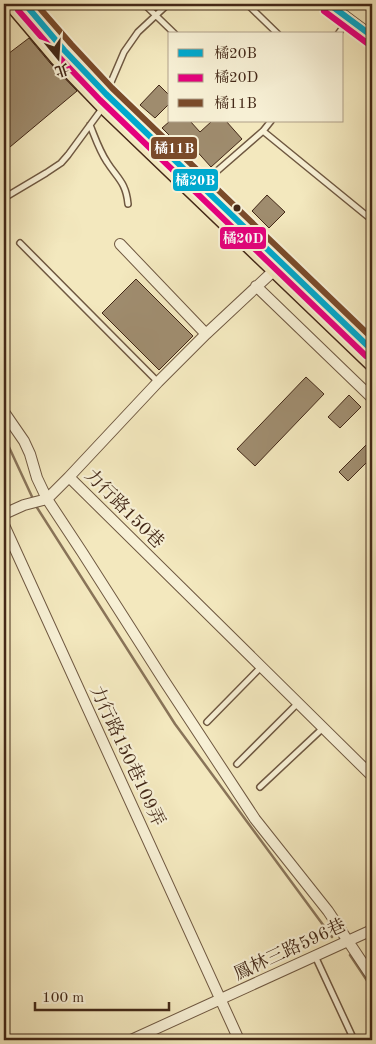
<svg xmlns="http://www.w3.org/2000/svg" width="376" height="1044" font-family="'Old Standard TT','Noto Serif TC',serif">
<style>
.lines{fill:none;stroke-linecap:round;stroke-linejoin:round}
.stream{stroke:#897459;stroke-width:2.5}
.building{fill:#9f8c6e;stroke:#432817}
.lane-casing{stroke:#6f5841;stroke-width:8}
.street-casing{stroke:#6f5841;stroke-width:12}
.primary-casing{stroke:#432817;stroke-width:18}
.lane{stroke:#f7f0d5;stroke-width:5}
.street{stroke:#f7f0d5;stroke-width:10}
.primary{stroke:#f3e8be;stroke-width:15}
.bus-1-casing{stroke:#f7f0d5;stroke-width:10}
.bus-2-casing{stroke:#f7f0d5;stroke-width:10}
.bus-3-casing{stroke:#f7f0d5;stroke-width:10}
.bus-1{stroke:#00a9ce;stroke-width:6}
.bus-2{stroke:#e5007d;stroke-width:6}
.bus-3{stroke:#7a4b2a;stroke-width:6}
.bus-dot{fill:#432817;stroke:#f7f0d5;stroke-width:2}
.labels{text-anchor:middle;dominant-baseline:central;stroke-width:4.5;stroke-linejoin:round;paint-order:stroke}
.street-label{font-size:18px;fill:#432817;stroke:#f7f0d5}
.line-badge{stroke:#f7f0d5;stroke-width:2}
.badge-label{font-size:14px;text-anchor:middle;font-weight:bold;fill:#fff}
</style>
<rect width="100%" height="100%" fill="#f3e8be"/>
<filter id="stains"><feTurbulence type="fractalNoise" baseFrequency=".004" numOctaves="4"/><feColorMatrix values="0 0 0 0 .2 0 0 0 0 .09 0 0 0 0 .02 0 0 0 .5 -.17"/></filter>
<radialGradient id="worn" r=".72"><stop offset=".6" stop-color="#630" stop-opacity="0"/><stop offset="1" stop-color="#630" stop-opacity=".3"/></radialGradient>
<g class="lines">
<!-- stream -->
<path class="stream" d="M4,439l4,6 26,56
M36,506l139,218 157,213
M350,955l22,33"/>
</g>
<!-- building -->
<path class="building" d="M29,38l21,25 27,28 -73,61v-95z
M159,85l11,11v7l-15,15 -15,-13z
M170,121h20l10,11 12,-11h14l16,18 -31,28 -28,-31 -6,7 -15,-15z
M267,195l18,17 -16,16 -17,-17z
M136,279l57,57 -34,34 -57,-57z
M306,377l18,17 -69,72 -18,-17z
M349,395l12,12 -21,21 -12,-11z
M368,443l4,4v10l-24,24 -9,-9z"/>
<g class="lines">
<defs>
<path id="lane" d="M144,4l31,30
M247,4l31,30
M25,18l20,-14
M338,34l11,-15
M90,125c5,12 9,25 17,37 10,16 19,20 21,42
M263,131l109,89
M201,185l62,-54 8,-10
M4,198l42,-25 15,-10 7,-8 36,-49 2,-12 18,-42 14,-20 30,-28
M20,243l138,139
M207,722l54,-55
M237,764l61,-61
M260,787l63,-59
M315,956l39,84"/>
<path id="street" d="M329,4l43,32
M120,244l86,90
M282,263l-76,71 -48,48 -89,95 303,299
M256,286l116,112
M4,412l20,29 6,13 7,24 10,21 35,53 81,127 92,140 73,92 44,66
M4,514l20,-9 23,-6 22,-22
M4,525l235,515
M131,1040l241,-110"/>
<path id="primary" d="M12,4l45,53 47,49 268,257"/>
</defs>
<!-- lane casing -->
<use href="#lane" class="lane-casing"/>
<!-- street casing -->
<use href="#street" class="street-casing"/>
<!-- primary casing -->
<use href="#primary" class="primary-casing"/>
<!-- lane -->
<use href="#lane" class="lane"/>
<!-- street -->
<use href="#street" class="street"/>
<!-- primary -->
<use href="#primary" class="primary"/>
<defs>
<path id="bus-1" d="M25,4l39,46 42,44 266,256
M329,4l43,32"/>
<path id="bus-2" d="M18,10l40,46 42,44 266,256
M324,11l43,32"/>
<path id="bus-3" d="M36,4l35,40 41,44 260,250"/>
</defs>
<!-- bus-1 casing -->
<use href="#bus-1" class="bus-1-casing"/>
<!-- bus-2 casing -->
<use href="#bus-2" class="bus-2-casing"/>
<!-- bus-3 casing -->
<use href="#bus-3" class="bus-3-casing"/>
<!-- bus-1 -->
<use href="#bus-1" class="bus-1"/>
<!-- bus-2 -->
<use href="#bus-2" class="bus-2"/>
<!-- bus-3 -->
<use href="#bus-3" class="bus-3"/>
</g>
<!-- markers -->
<circle class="bus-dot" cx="237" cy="208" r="4.5"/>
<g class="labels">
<!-- street labels -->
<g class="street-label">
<text transform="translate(124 509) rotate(45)">力行路150巷</text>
<text transform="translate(127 756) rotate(65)">力行路150巷109弄</text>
<text transform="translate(290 950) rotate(-25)">鳳林三路596巷</text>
</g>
</g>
<g class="line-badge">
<rect x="150" y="136" width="48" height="24" rx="5" fill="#7a4b2a"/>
<rect x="172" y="168" width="47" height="24" rx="5" fill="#00a9ce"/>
<rect x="219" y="226" width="48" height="24" rx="5" fill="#e5007d"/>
</g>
<g class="badge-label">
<text x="174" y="153">橘11B</text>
<text x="195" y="185">橘20B</text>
<text x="243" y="243">橘20D</text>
</g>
<!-- margin -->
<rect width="376" height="1044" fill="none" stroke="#f3e8be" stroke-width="20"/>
<rect x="5" y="5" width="366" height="1034" fill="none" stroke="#432817" stroke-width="2.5"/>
<rect x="10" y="10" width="356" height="1024" fill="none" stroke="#432817"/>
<!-- legend -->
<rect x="168" y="32" width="175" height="90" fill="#f7f0d5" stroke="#afa089"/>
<rect x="178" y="49" width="25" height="8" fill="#00a9ce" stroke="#afa089"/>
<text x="214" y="58" font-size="15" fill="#432817">橘20B</text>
<rect x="178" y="74" width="25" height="8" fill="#e5007d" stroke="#afa089"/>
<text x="214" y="82" font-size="15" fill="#432817">橘20D</text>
<rect x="178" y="99" width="25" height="8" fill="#7a4b2a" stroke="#afa089"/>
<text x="214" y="108" font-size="15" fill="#432817">橘11B</text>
<!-- north arrow -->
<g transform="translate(58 58) rotate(162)" stroke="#f7f0d5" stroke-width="4" paint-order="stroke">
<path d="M0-4L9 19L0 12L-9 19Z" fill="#432817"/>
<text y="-8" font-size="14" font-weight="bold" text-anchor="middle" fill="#432817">北</text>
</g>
<!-- scale -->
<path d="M35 1002v8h134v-8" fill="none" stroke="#432817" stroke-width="2.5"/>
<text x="42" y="1002" font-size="15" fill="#432817" stroke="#f7f0d5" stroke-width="4" paint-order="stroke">100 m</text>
<rect width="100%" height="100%" filter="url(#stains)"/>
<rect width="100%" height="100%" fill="url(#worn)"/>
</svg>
